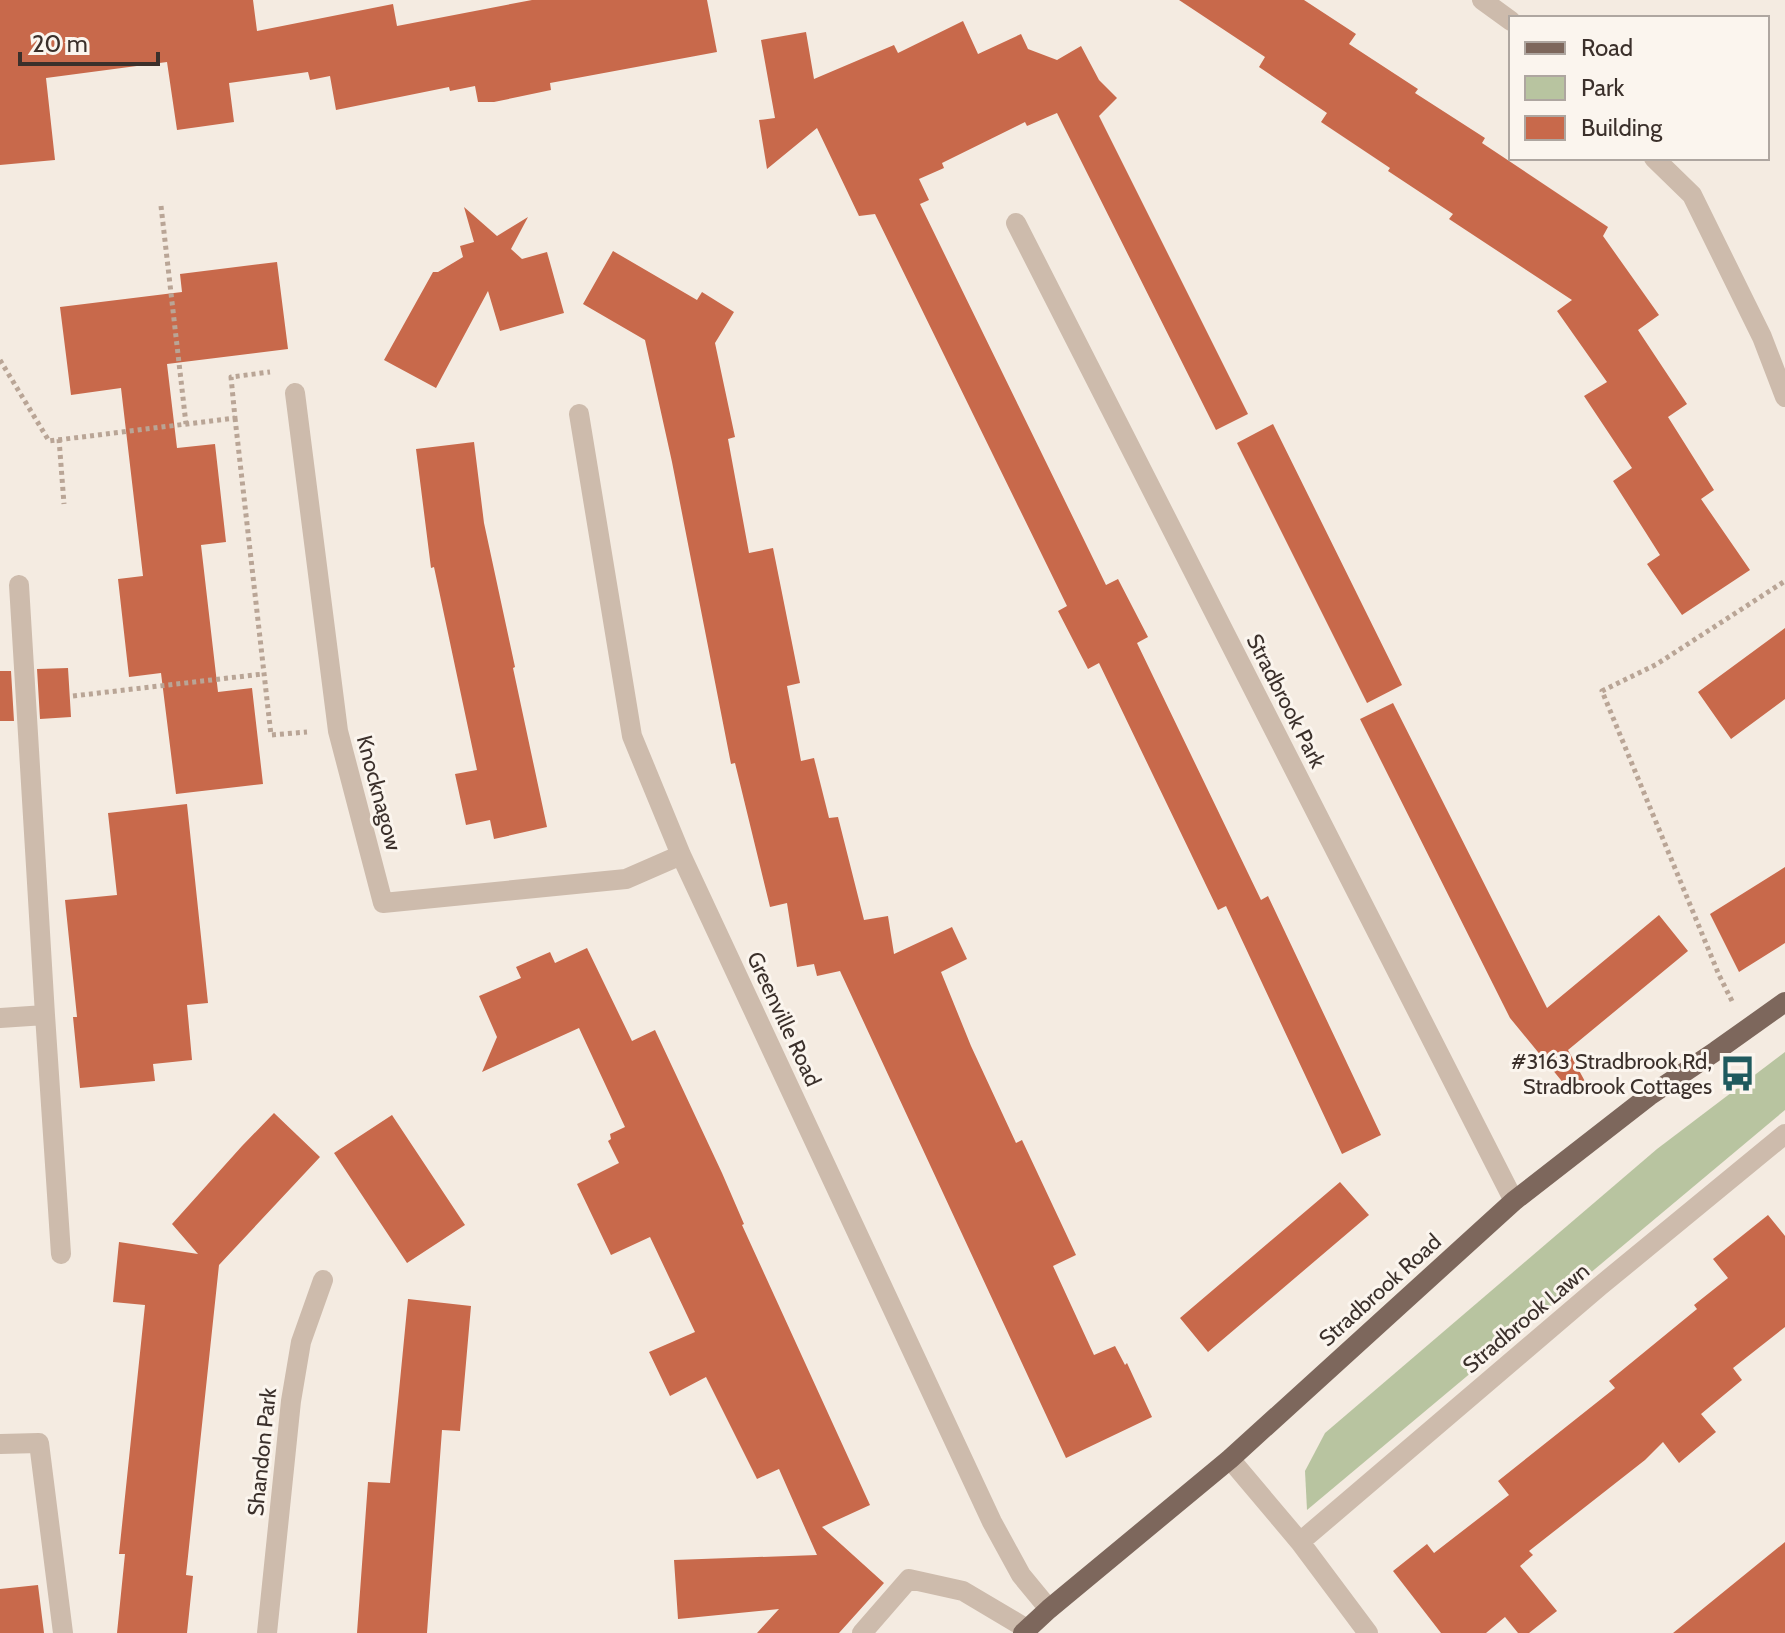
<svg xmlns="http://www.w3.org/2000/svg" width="1785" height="1633" font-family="Cabin,sans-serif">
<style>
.green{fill:#b8c4a0}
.building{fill:#c8694b}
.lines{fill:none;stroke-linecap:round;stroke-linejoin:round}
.path{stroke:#b9a596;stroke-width:5;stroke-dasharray:4 4;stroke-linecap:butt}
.minor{stroke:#cdbbac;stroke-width:20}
.major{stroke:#7d675c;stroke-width:20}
.labels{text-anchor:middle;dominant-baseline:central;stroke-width:6;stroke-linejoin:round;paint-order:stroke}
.street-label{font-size:22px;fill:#3b302b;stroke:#fbf5ee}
.poi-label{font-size:22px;fill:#3b302b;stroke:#fbf5ee;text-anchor:end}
</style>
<rect width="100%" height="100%" fill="#f4ebe1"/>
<!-- green -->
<path class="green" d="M1785,1052v58l-478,400 -2,-39 20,-38 332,-284z"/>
<!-- building -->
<path class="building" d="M0,0h253l4,31 136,-27 4,22 135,-26h175l10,52 -167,31 1,7 -57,12h-16l-3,-16 -25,5 -1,-4 -113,23 -6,-34 -20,4 -2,-8 -79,11 5,39 -57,8 -10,-68 -121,16 9,82 -55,5z
M1179,0h125l52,34 -7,10 69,45 -3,4 70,45 -3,5 126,84 -5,9 56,79 -21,15 49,74 -19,13 46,73 -13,9 49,71 -68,45 -35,-51 13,-9 -47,-74 19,-13 -48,-72 23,-14 -50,-71 15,-11 -123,-81 4,-5 -65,-43 2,-3 -69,-46 6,-9 -68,-46 6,-10z
M963,21l15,33 43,-20 7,15 29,11 24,-14 18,34 18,18 -18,18 149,298 -32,16 -159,-317 -30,13 -2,-4 -83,41 2,5 -25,11 10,21 -9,4 186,381 12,-6 30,58 -11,6 124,257 7,-4 113,239 -39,19 -116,-248 -8,4 -119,-247 -11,6 -30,-58 9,-5 -192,-392 -16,2 -42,-88 -50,41 -8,-49 16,-2 -14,-78 45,-8 8,47 80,-34 4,8z
M464,207l33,29 31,-19 -17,32 11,10 25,-7 17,61 -64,18 -12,-40 -52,97 -52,-28 49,-88h5l25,-15 -3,-11 14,-4z
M613,251l84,49 5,-8 32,20 -19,31 20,94 -7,2 21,114 24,-5 27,135 -13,3 14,75 13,-3 15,60 9,-1 26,103 24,-4 6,38 58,-27 15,32 -26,13 30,74 45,97 6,-3 54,115 -23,11 41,89 21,-9 10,19 2,-2 25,54 -86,41 -226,-487 -23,5 -3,-12 -17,3 -10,-64 -17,4 -35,-144 -4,1 -59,-302 -27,-122 -62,-36z
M277,262l11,87 -121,15 10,84 38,-4 11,98 -25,3 17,147 34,-4 11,96 -87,10 -15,-121 -32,4 -11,-98 25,-3 -22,-188 -50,7 -11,-88 122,-15 -2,-18z
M1273,424l129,261 -35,18 -130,-260z
M474,442l10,81 31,144 -2,1 34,159 -53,12 -4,-19 -24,5 -11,-51 22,-4 -43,-203 -3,1 -15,-119z
M1785,628v71l-54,40 -33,-47z
M68,668l3,49 -31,2 -3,-50z
M0,671h11l3,50h-14z
M1393,703l154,305 112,-93 29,36 -120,99 20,37 -14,9 -64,-78 -150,-299z
M187,804l21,199 -21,2 5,55 -39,4 2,17 -75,7 -7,-71h4l-12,-117 52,-5 -9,-82z
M1785,867v76l-46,29 -29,-58z
M587,948l45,93 23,-11 67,143 22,51 -2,1 128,280 -48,22 62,56 -45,50h-82l22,-24 -101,10 -4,-59 143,-5 -38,-86 -22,10 -51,-102 -36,19 -21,-44 46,-20 -45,-95 -39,18 -34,-71 42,-21 -11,-22 3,-2 -1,-5 15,-7 -46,-99 -97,44 15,-35 -18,-41 42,-18 -5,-11 34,-15 5,11z
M274,1113l46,44 -101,108 -33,310 7,1 -6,57h-70l8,-79h-6l26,-249 -32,-3 6,-60 79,12 -26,-30 70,-78z
M392,1115l73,110 -58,38 -73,-110z
M1340,1182l29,33 -161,137 -28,-34z
M1768,1215l17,21v91l-52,41 9,12 -41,34 15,18 -37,31 -16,-21 -18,18 -116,91 4,4 -13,11 37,45 -28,22h-11l-13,-16 -19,16h-45l-48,-62 34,-27 7,9 75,-58 -11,-14 117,-93 -6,-7 88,-72 -3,-4 34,-27 -15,-19z
M408,1299l63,7 -11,125 -18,-1 -15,203h-70l11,-151 22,1z
M1785,1542v91h-112z
M38,1585l6,48h-44v-44z"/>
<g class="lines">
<!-- path -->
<path class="path" d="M161,206l25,218
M0,360l49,81 186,-23 -4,-41 39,-5
M235,418l36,317 36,-3
M59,439l5,65
M73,696l190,-22
M1732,1001l-13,-26 -117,-284 55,-27 128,-83"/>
<!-- minor -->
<path class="minor" d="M1482,0l29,21
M1654,158l38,37 70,142 23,60
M1016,223l498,978
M295,393l43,338 45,172 243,-24 55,-24
M579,414l53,322 49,119 311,667 29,53 28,34
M19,585l26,430 16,239
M0,1018l45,-3
M0,1444l39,-1 24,190
M1230,1459l70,83 68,91
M1300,1542l300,-256 185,-152
M267,1633l24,-232 10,-59 22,-62
M862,1633l47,-54 54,12 64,38"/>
<!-- major -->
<path class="major" d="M1023,1633l26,-24 181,-150 284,-258 135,-105 67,-45 69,-49"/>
</g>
<!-- icons -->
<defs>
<symbol id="bus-bare" viewBox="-9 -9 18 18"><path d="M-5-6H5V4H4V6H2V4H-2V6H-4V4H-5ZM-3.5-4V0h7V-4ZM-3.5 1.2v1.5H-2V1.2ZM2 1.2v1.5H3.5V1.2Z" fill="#1f5a5e" stroke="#fbf5ee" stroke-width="2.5" paint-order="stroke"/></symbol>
</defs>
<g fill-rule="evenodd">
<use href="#bus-bare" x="1712" y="1048" width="51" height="51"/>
</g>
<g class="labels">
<!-- street labels -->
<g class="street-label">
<text transform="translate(1286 701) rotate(63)">Stradbrook Park</text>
<text transform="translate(379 793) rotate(75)">Knocknagow</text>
<text transform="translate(784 1019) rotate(65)">Greenville Road</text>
<text transform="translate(1380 1290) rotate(-42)">Stradbrook Road</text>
<text transform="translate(1526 1318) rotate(-40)">Stradbrook Lawn</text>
<text transform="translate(262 1452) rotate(-84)">Shandon Park</text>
</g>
<!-- poi labels -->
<g class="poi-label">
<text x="1712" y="1061">#3163 Stradbrook Rd,<tspan x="1712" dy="25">Stradbrook Cottages</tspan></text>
</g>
</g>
<!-- legend -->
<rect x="1509" y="16" width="260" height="144" fill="#fbf5ee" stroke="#aea6a0" stroke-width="2"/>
<rect x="1525" y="42" width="40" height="12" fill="#7d675c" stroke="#aea6a0" stroke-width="2"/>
<text x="1581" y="56" font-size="24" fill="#3b302b">Road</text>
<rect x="1525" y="76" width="40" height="24" fill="#b8c4a0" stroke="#aea6a0" stroke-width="2"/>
<text x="1581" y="96" font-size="24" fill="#3b302b">Park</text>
<rect x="1525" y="116" width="40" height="24" fill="#c8694b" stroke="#aea6a0" stroke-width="2"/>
<text x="1581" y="136" font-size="24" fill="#3b302b">Building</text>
<!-- scale -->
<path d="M20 52v12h138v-12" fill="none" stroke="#3b302b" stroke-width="4"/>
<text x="32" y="52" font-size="24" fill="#3b302b" stroke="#fbf5ee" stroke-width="6" paint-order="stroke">20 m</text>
</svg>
